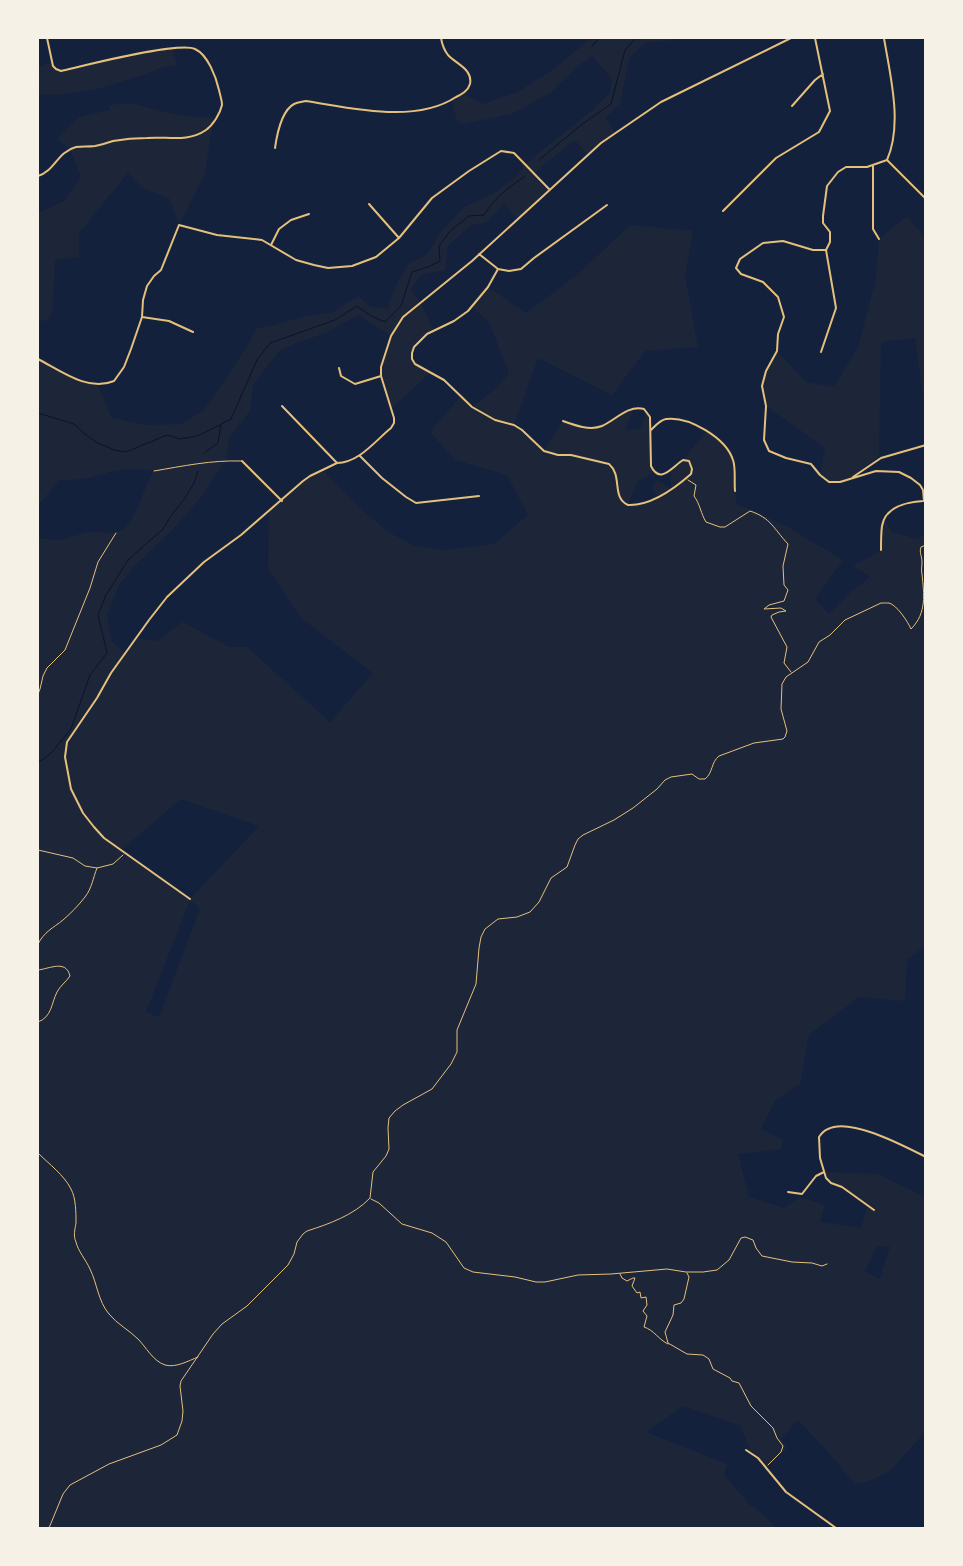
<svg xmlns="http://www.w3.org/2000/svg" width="963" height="1566" font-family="Overpass,sans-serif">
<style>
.green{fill:#1d2539;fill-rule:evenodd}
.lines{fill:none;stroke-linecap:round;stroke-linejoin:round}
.stream{stroke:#0b132b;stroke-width:1}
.path{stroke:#e5c07b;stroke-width:1}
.service{stroke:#e5c07b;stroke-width:1}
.minor{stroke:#e5c07b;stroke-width:2}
</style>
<rect width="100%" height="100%" fill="#14213d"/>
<!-- green -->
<path class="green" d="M591,38h101l-47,5 -16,15 -9,46 -15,14 11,15 -29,22 -12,-15 -28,22 -12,11 14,16 -31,31 -14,-16 -18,19 -15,2 -23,21 -3,24 -24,5 -10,15 10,14 13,26c-13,7 -19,14 -22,28l3,6 15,9 -39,36 -10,-33v-9l10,-31 -33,-21 -32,18 -30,10 -17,8 -26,34 -3,26 -21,27 -3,22 -25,37 -28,32 -38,36 -16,20 -12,31 5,26 14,11 11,-15 20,3 26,-19 46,25h18l84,76 6,-9 36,-41 -72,-55 -33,-50 1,-58 41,-34 12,-6 41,41 24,20 25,14 33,5 49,-6 34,-29 -21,-40 -52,-15 -25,-28 30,-35 12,10 21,-16 16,-17 -20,-52 -17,-15 16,-20 38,26 51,-38 53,-50 63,6 -8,45 13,71 -53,4 -33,44 -74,-37 -24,67 30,26 19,-30c13,4 25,8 39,5l32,-18 -9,22 15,-1 7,-18 3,6 1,49 3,6 -17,10 -9,23 15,-3 15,-5 -6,-9 4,-8 15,9v-20l12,-9 24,-30c7,7 18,14 23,23 6,10 5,37 7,51l49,22 57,34 -28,39 14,15 22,-22 19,-15 -17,-11 28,-16 1,-23 2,-8 8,13 25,7 8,-4v411l-18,14 -2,41 -46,-4 -50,38 -9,49 -25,17 -14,28 22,11 -2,9 -43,5 11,43 35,11 16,-11 25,8 -5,17 41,6 7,-22 -25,-19 -12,-4 -5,-5 -2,-6 54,2 47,23v235l-36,40 -20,9 -14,3 -27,-32 -30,-32 -17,19 6,9 -21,20 -8,-10 -8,-7 -9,-25 -58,-20 -37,26 81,32 -3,11 25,29 13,9 13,15h-737v-989c9,-1 17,2 26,0 9,-2 17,-6 26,-7 17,-2 27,7 39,-9 11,-16 15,-36 25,-52 -23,-6 -44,1 -67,7 -9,2 -19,2 -28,2l-21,26v-147l46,23 13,2 15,34 34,7 35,-1 22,-13 23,-32 24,-38 7,-13 18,-3 30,-9 26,-3 27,-17 13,11 17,1 7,-21 13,-23 17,-8 8,-10 6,-12 25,-27 32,-15 22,-17 7,-11 59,-47 26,-24 2,-14 -20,-23 -11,8 -31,29 -38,21 -51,10 -5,-6 -4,-18 10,-7 21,11 35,-12 37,-24zM181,799l78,27 -69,73 -69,-49zM190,900l10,9 -41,108 -13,-5zM886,1246h4l-10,33 -15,-8 11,-24z
M172,48l5,17 -16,3 -18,7 -50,15 -35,5 -20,-1v-27l14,-5 1,4 8,5z
M130,103c28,7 53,16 82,14v10l-7,46 -26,52 -9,-26 -27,-11 -15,-15 -49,60v24l-24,3 -2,48 -5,13 -10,-1v-107l26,-12 17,-24 -11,-28 -13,-10 22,-22 31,-7v-5z
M907,216l18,21v172l-10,-71 -34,4 -2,114c-12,9 -32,31 -49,26 -3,-1 -7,-5 -10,-7l5,-27 -59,-42 -4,-20 4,-15 11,-20 29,31 28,5 24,-40 18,-68 3,-40z"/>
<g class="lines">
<!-- stream -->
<path class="stream" d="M592,46l7,-8
M539,160l42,-35 30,-21 14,-54 11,-12
M38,413l36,11 11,10 11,8 18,8 12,2 41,-17 13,4 17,-3 23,-11
M204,453l14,-10 3,-19 10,-5 26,-59 13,-17 65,-23 22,-14 14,10 14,6 16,-16 11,-34 16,-5 12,-6 -1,-15 11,-15 19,-15 15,-1c12,-19 23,-26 41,-39
M38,761h3l11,-9 19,-23 19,-54 17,-22 -9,-38 8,-20 22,-35 35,-31 8,-13 14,-18 9,-15 4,-12"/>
<!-- path -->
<path class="path" d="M688,480l8,5 -2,11c6,8 7,18 12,26l14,5h5l25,-16c21,7 23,17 38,33l-5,22 1,19 4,5 -4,11 -15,4 -5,4 17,-1 5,3 -7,1 -7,3 -1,2 16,30 -3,16 7,9
M38,694l2,-5 3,-13 4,-8 18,-18 25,-62 8,-26 18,-29
M38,850l35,8 12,8 12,2
M38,944c6,-12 15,-16 25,-24 8,-7 16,-15 22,-23 7,-9 8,-19 12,-29l16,-4 10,-9
M38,970c11,-1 28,-11 32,6 -4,6 -10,10 -13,16 -6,12 -5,25 -19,30
M38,1153c11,11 26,22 33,36 5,9 5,24 5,34 -1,6 -3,13 0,19 2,9 10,18 14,27 7,14 8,32 19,45 8,10 20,16 29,25 8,8 15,22 27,26 11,3 23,-4 33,-8
M371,1199l8,4 23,21 30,9 14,9 18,26 9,4 42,5 21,5h9l33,-7 33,-1 56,-5 19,3h17l14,-2 12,-10 12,-22 4,-1 8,3 3,8 6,8 30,6 20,1 10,3 5,-2
M687,1273l2,4 -5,22 -3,4 -7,2 -1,10 -8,17 3,11 19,11 16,1 6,4 4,10 17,9 2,3 7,2 12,23 22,22 4,10 6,8 -2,6 -13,13
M620,1274l2,4 5,3 6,-3h2l-3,8 5,7 3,-1 1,6 5,-1 1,8 -4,6 4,5 -3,11c10,3 15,13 24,17
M49,1528l14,-34 7,-9 39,-21 52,-19 16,-10 5,-14 1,-10 -3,-25 1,-5 32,-47 9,-10 25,-18 41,-41 6,-11 3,-12 6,-8 4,-3c22,-7 47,-16 63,-33l3,-26 13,-16 3,-7 -1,-21 1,-10 6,-7 8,-6 29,-16 19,-25 6,-12v-22l19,-46 3,-36 2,-11 4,-8 13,-10 19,-2 13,-5 9,-10 12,-24 16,-11 8,-22 3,-6 5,-4 31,-15 19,-12 24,-19 8,-9 6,-3 21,-3 7,5h6c8,-6 6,-17 14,-23l35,-13 29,-4 2,-2 2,-6 -6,-22 1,-25 4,-7 22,-15 11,-20 11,-7 15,-15 36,-17c3,0 6,0 8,0 8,2 19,19 22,26 16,-16 13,-35 11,-55 -1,-4 0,-8 0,-12 0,-6 -3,-9 -1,-15l5,-2"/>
<!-- service -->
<path class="service" d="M154,471c29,-5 58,-11 87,-10"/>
<!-- minor -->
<path class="minor" d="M884,38c6,37 19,86 3,122l-20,7h-21l-8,5 -11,14 -4,30v7l7,9v10l-4,8h-13l-30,-9 -20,2 -23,16 -4,9 5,6 22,8 15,15 6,20 -6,17 -1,17 -11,20 -4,15 4,20 -2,34 5,11 17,7 25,6 9,11 9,7h11l36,-11 23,1 12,6 9,7 3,5 1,11
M792,106l23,-26 8,-6
M275,148c2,-14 6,-37 19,-44 4,-2 8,-2 12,-3 46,7 109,23 150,-4 6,-3 12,-6 14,-13 3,-15 -14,-20 -22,-29 -4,-5 -6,-11 -7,-17
M887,160l39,39
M873,166v63l6,10
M38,176c17,-5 19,-24 38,-29 6,-1 12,0 19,-1 6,-1 12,-3 18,-5 11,-2 23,-3 34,-3 20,-2 40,5 59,-8 7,-5 14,-16 16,-25 0,-5 -2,-10 -3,-15 -3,-13 -11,-35 -24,-41 -16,-8 -112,17 -134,22l-5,-2 -3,-3 -6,-28
M369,204l30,34
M723,211l53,-53 43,-26 11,-21 -15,-73
M271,245l8,-16 12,-9 18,-6
M479,254l19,15 11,2 12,-2 13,-11 73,-53
M498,269l-10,18 -20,24 -14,10 -27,13 -13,13 -2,6v6l3,5 29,16 28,27 23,13 19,5 8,5 22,21 14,4h13l38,9c14,12 2,33 19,41 22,1 46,-16 63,-31l1,-5 -3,-8 -6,-1c-11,7 -23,25 -32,6l-1,-49 -6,-8c-17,-4 -28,11 -42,17 -12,5 -28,-1 -39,-5
M142,317l27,4 24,11
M821,352l15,-44 -10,-58
M38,359c23,12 50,33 76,22l10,-14 7,-18 11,-32 1,-17 4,-14 7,-10 7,-6 18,-45 38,10 45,5 34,20 18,5 14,3 24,-2 24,-9 23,-19 33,-40 37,-27 32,-20 13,2 35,36
M339,368l2,8 14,8 26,-8
M282,406l55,57
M651,430c4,-4 9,-10 15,-11 23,-3 60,19 67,41 3,8 1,21 2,31
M360,456l22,22 24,19 10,6 63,-7
M242,461l40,40
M853,477l28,-19 45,-13
M881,550c0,-8 0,-17 1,-24 3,-19 25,-24 41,-25
M190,899l-86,-61 -10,-11 -11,-14 -12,-24 -6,-32 2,-15 30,-44 14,-25 38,-53 18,-23 37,-35 37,-27 62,-54 7,-5 27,-13c22,0 39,-23 54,-35l3,-5v-5l-13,-42v-9l10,-31 12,-19 69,-56 129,-118 60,-41 130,-64
M788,1192l14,2 14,-18 8,-4
M874,1210l-32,-23 -11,-4 -5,-5 -6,-20 -1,-21c2,-3 6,-7 9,-8 22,-12 76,17 98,28
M746,1450l12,8 28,34 50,36"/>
</g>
<!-- border -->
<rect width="963" height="1566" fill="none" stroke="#f6f1e7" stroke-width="78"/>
</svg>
